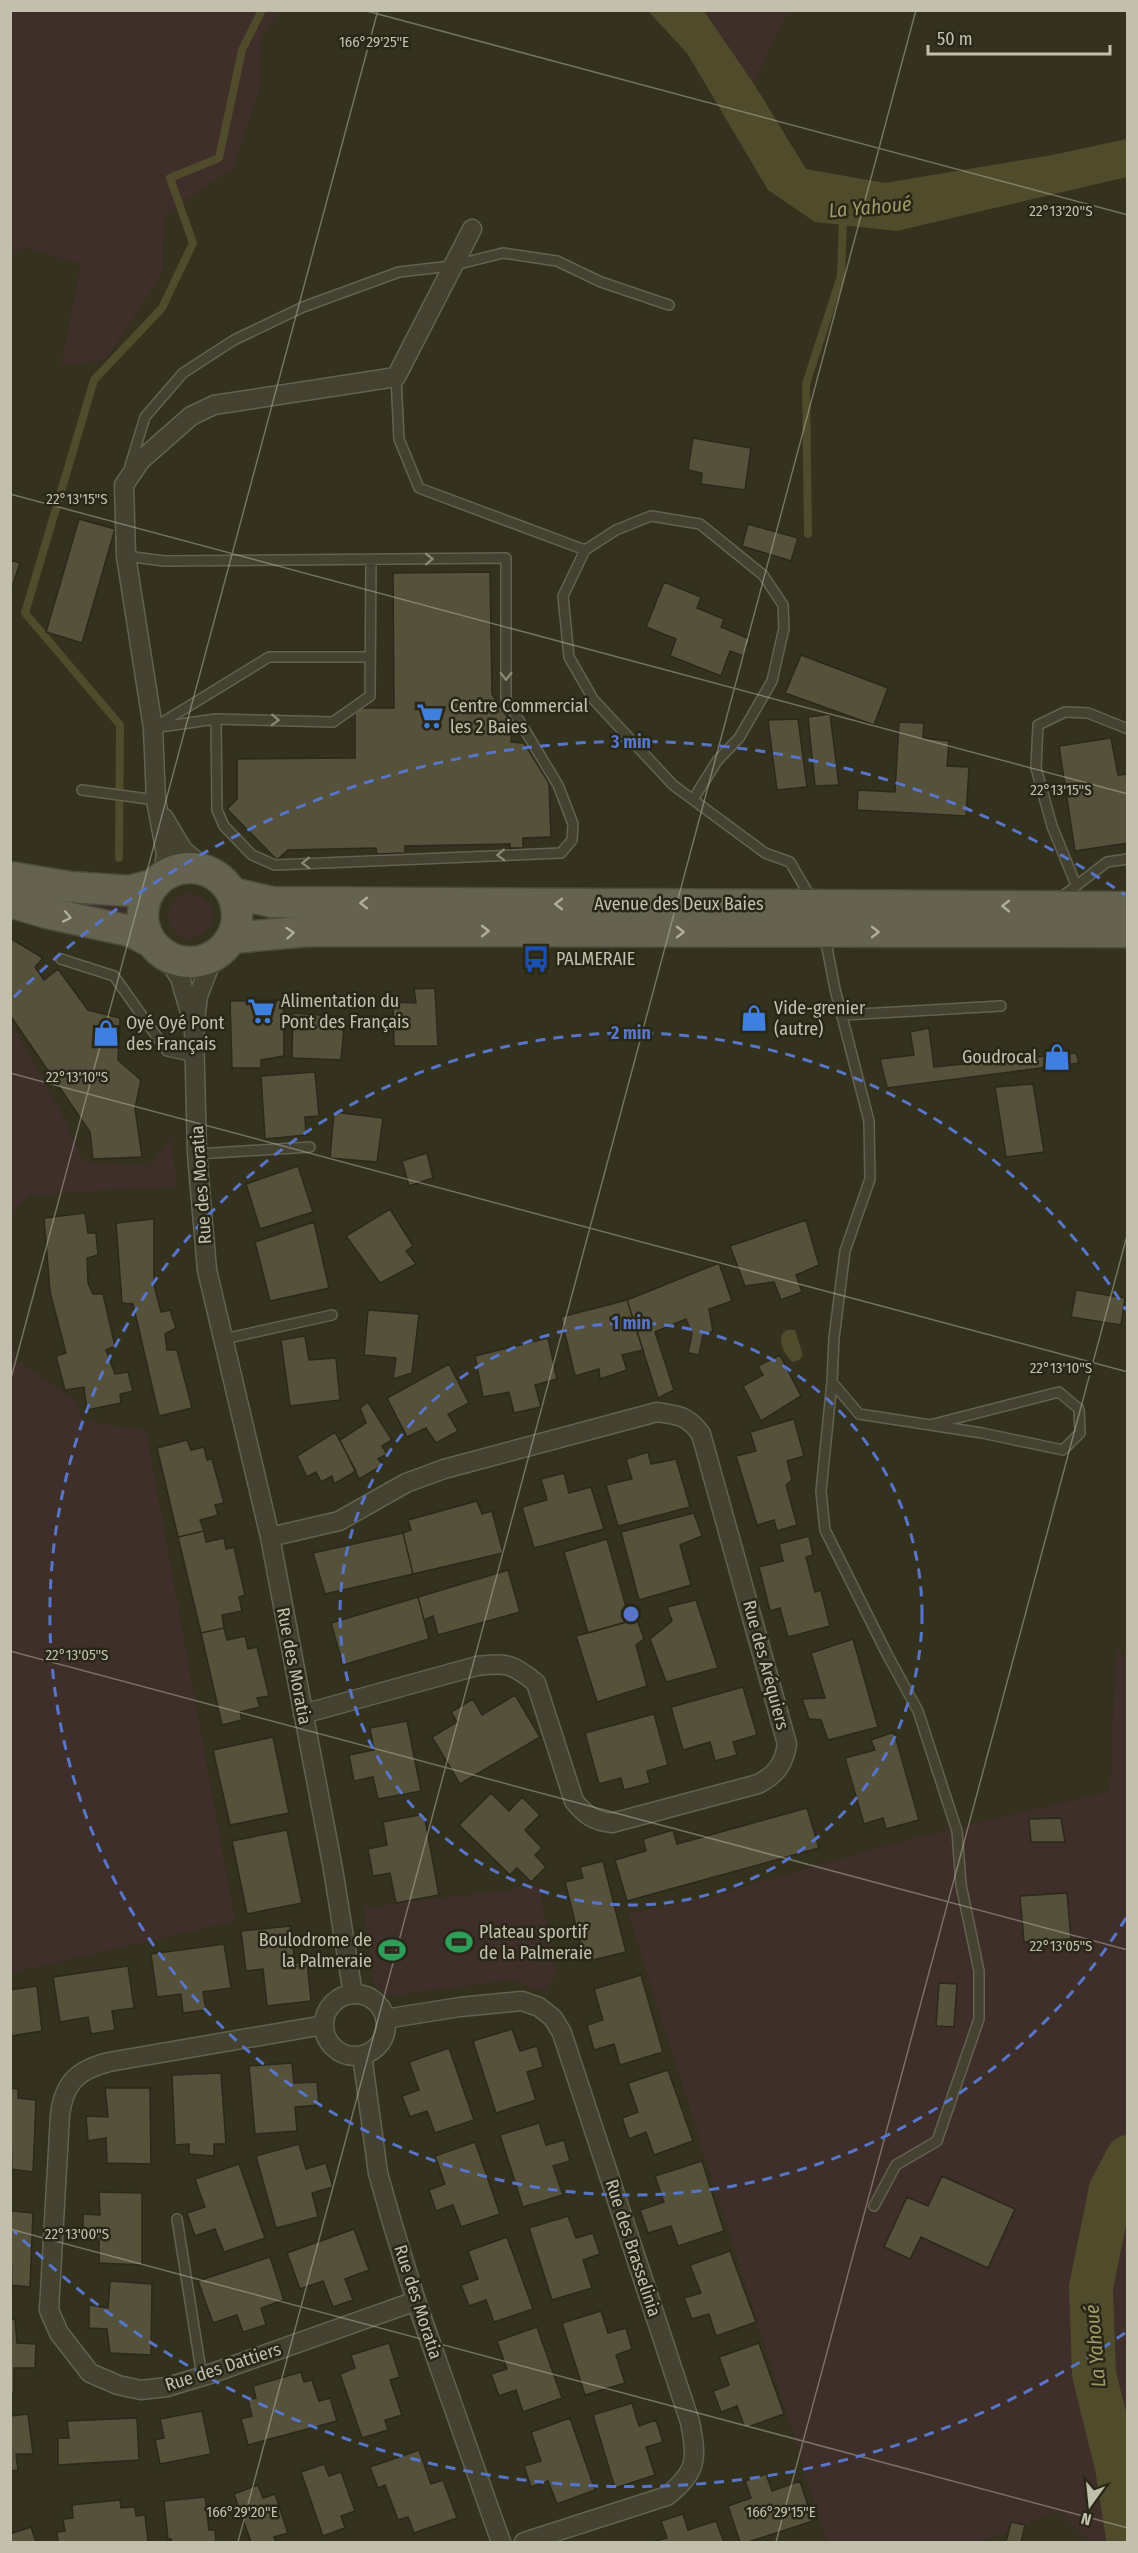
<svg xmlns="http://www.w3.org/2000/svg" width="1138" height="2553" font-family="'Fira Sans Condensed',sans-serif">
<style>
.green{fill:#3e2f2a}
.water{fill:#504b2a}
.lines{fill:none;stroke-linecap:round;stroke-linejoin:round}
.stream{stroke:#504b2a;stroke-width:8}
.river{stroke:#504b2a;stroke-width:44}
.building{fill:#55513b;stroke:#2b291a;stroke-width:1.5}
.service-casing{stroke:#636150;stroke-width:12}
.minor-casing{stroke:#636150;stroke-width:21}
.primary-casing{stroke:#4e4c3c;stroke-width:33}
.service{stroke:#454232;stroke-width:9}
.minor{stroke:#454232;stroke-width:18}
.primary{stroke:#656250;stroke-width:30}
.oneway{stroke:#8a8775}
.oneway2{stroke:#afad9a}
.ticks{fill:none;stroke:#c2c0ac;stroke-width:1.5;stroke-opacity:0.45}
.ring{fill:none;stroke:#5776c9;stroke-width:3;stroke-dasharray:10 8}
.labels{text-anchor:middle;dominant-baseline:central;stroke-width:5;stroke-linejoin:round;paint-order:stroke}
.poi-label{font-size:18px;fill:#c2c0ac;stroke:#292718;text-anchor:start}
.street-label{font-size:18px;fill:#c2c0ac;stroke:#292718}
.water-label{font-size:20px;font-style:italic;fill:#a19965;stroke:#292718}
.ticks-label{font-size:15px;text-anchor:middle;fill:#c2c0ac;stroke:#292718;stroke-width:5;stroke-linejoin:round;paint-order:stroke}
.centre{fill:#5776c9;stroke:#292718;stroke-width:3}
.ring-label{font-size:18px;text-anchor:middle;font-weight:bold;fill:#5776c9;stroke:#292718;stroke-width:5;stroke-linejoin:round;paint-order:stroke}
</style>
<rect width="100%" height="100%" fill="#34311f"/>
<!-- green -->
<path class="green" d="M11,10l269,1 -18,25 -3,54 -27,79 -68,46 -2,59 -56,86 -45,5 20,-101 -56,-17 -14,8z
M704,11h90l-9,6 -31,67z
M168 916a22 22 0 1 1 44 0a22 22 0 1 1-44 0Z
M58,894l79,8 -4,18 -86,-14z
M11,1023l51,92 22,47 65,5 22,-29 6,48 -147,9 -19,22z
M11,1334l5,26 61,41 6,20 63,9 89,491 -224,52z
M1116,1649l11,11v882h-38l-31,-31 -77,31h-154l-199,-629 84,-17 180,-52 218,-53z
M539,1886l17,90 -13,15 -33,-11 -123,16 -12,-10 -11,-78z"/>
<!-- water -->
<path class="water" d="M648,11h56l50,73 52,85 79,14 167,-28 75,-16v38l-230,54 -82,-9 -47,-32 -81,-137z
M787,1330h8l8,25 -4,5 -7,2c-7,-7 -13,-18 -10,-28z"/>
<g class="lines">
<!-- stream -->
<path class="stream" d="M808,534l-2,-150 35,-108 2,-59
M119,858l1,-133 -95,-112 69,-233 68,-72 31,-65 -23,-65 49,-20 23,-108 20,-40"/>
<!-- river -->
<path class="river" d="M1128,2157l-17,32 -20,98 3,87 23,93 11,71"/>
</g>
<!-- building -->
<path class="building" d="M693,438l58,10 -6,42 -44,-6 1,-11 -14,-3z
M79,519l36,10 -33,114 -36,-11z
M748,524l50,14 -7,23 -49,-15z
M10,560l10,3 -10,30z
M490,572l2,122 20,30 -1,18 13,1 25,40 2,54 -28,1v10h-13v-4l-105,2v7l-28,1 -1,-6 -88,2 -11,10 -50,-51 10,-10v-40l118,-1v-50h39l-1,-135z
M664,582l37,15 -4,11 27,11 -3,8 29,12 -7,17 -13,-5 -9,25 -51,-20 6,-17 -30,-12z
M801,655l87,33 -14,37 -89,-32z
M830,714l9,71 -24,1 -7,-69z
M798,719l9,68 -30,3 -9,-70z
M899,722l25,1 -1,15 26,3 -2,25 22,1 -3,49 -109,-6 1,-20 37,2z
M1111,738l7,37 10,-1v69l-53,8 -16,-105z
M10,938l33,20 -8,9 9,13 14,-11 30,41 32,8 -2,42 23,20 -6,28 7,49 -49,2 -3,-27 -80,-117z
M435,988l3,58h-44l-1,-44 23,1 -2,-14z
M284,1000v56l-23,4v8h-29l-2,-67z
M293,1013l52,4 -4,43 -49,-2z
M929,1028l5,39 142,-14 3,10 -192,25 -7,-29 34,-4 -4,-23z
M315,1072l4,44 -14,1 1,18 -41,4 -4,-63z
M1033,1084l11,68 -38,5 -11,-70z
M334,1112l49,6 -6,44 -47,-4z
M427,1153l6,25 -24,8 -7,-25z
M298,1166l15,46 -53,17 -14,-45z
M390,1209l23,37 -7,5 10,13 -36,19 -34,-47z
M85,1213l3,20h8l2,22 -11,3 1,25 5,11h10l12,52 -9,4 9,24 13,-2 5,19 -13,3 1,9 -34,7 -3,-23 -19,3 -9,-34 10,-3 -16,-61 -6,-74z
M154,1219v66l7,27 9,-2 6,18 -11,6 2,16h10l15,58 -33,8 -26,-112 -11,-1 -6,-80z
M806,1220l13,45 -23,10 6,17 -21,8 -7,-18 -29,4 -15,-40z
M314,1222l15,66 -59,13 -15,-59z
M719,1263l13,38 -23,8 4,22 -10,4 -4,20 -11,-2 4,-19 -6,-15 -31,13 19,58 -16,8 -31,-98z
M1076,1290l49,8 -4,27 -50,-8z
M627,1300l16,50 -21,5 5,15 -27,9 -1,-10 -24,7 -14,-59z
M368,1310l51,4 -7,59 -19,6 3,-21 -32,-3z
M305,1336l4,24 27,-2 4,42 -50,6 -9,-66z
M548,1338l9,41 -22,6 6,22 -27,6 -5,-21 -26,5 -8,-41z
M780,1355l21,41 -40,25 -18,-35 20,-11 -5,-9z
M449,1364l20,39 -21,11 10,17 -22,12 -10,-15 -19,9 -20,-39z
M368,1402l24,38 -10,6 5,8 -9,5 5,6 -24,14 -19,-39 26,-17 -6,-15z
M794,1419l10,37 -17,5 5,19 -6,5 11,40 -20,6 -3,-11 -17,5 -21,-69 20,-5 -6,-19z
M335,1432l21,39 -22,13 -2,-8 -11,6 -5,-10 -9,5 -10,-21z
M187,1440l4,10 13,-3 3,13 5,-1 12,44 -9,2 3,10 -18,5 4,11 -26,6 -21,-89z
M648,1452l3,12 25,-5 14,48 -72,19 -12,-41 26,-6 -6,-20z
M564,1473l5,20 22,-6 13,42 -70,19 -12,-41 25,-7 -6,-21z
M477,1501l5,13 10,-3 11,42 -90,21 -10,-41 8,-3 -3,-10z
M694,1513l8,23 -22,9 11,40 -52,15 -18,-68z
M204,1531l2,11 18,-4 2,11 8,-2 11,48 -6,2 3,14 -20,4 2,13 -23,5 -23,-96z
M403,1533l10,41 -88,20 -12,-41z
M809,1536l4,19 -7,2 9,35 6,-2 9,36 -42,11 -8,-29 -10,3 -11,-44 24,-6 -4,-17z
M607,1539l23,82 -42,12 -24,-81z
M508,1570l12,42 -82,23 -5,-19 -9,4 -6,-23z
M418,1597l11,42 -86,26 -12,-42z
M696,1600l22,68 -52,14 -16,-43 22,-18 -5,-14z
M637,1619l7,20 -8,6 11,41 -50,16 -21,-66z
M224,1628l3,12 18,-4 3,13 9,-2 12,49 -12,2 3,9 -20,5 2,8 -20,5 -21,-92z
M853,1639l25,88 -50,13 -7,-20 -12,-1 -7,-20 23,-1 -14,-45z
M743,1687l14,48 -24,7 4,13 -22,6 -5,-19 -27,8 -12,-43z
M515,1695l25,42 -80,47 -28,-47 25,-15 -6,-10 22,-13 9,16z
M654,1714l14,51 -21,6 3,12 -26,7 -3,-12 -22,6 -14,-51z
M407,1721l14,70 -43,8 -5,-22 -19,4 -5,-26 25,-5 -4,-22z
M894,1732l25,88 -33,9 -3,-11 -19,6 -19,-66 30,-8 -4,-10z
M273,1737l16,76 -59,12 -17,-75z
M491,1793l18,18 13,-14 18,18 -15,15 17,18 -7,7 11,12 -15,15 -14,-14 -7,7 -51,-50z
M807,1808l12,40 -192,53 -12,-41 31,-9 -3,-12 30,-9 4,14z
M424,1814l15,81 -43,8 -6,-30 -17,3 -5,-27 19,-4 -4,-23z
M1061,1818l4,24h-34l-2,-23z
M287,1830l15,73 -55,11 -15,-73z
M603,1861l23,91 -41,10 -20,-80 18,-4 -3,-11z
M1067,1893l4,46 -47,3 -4,-46z
M290,1926l5,37 12,-1 4,39 -44,5 -4,-37 -17,2 -5,-40z
M224,1944l7,44 -28,4 3,18 -23,3 -2,-19 -24,3 -6,-43z
M128,1966l6,42 -22,3 3,19 -24,4 -3,-17 -28,5 -7,-45z
M641,1975l22,77 -43,13 -6,-21 -20,6 -7,-25 16,-5 -9,-31z
M939,1983l18,1 -3,43 -18,-1z
M37,1986l5,45 -32,5v-46z
M512,2029l8,22 17,-5 6,21 -16,5 9,28 -40,13 -23,-72z
M449,2048l25,72 -39,13 -8,-22 -17,6 -8,-21 17,-6 -10,-28z
M292,2063l2,20 23,-1 2,23 -24,2 2,24 -42,3 -6,-68z
M668,2070l25,71 -39,14 -8,-23 -17,7 -7,-21 16,-6 -10,-29z
M221,2073l5,71h-12v12l-25,-2v-10l-14,1 -3,-70z
M10,2088l8,1v9l18,2 -3,72 -21,-3v10z
M105,2088h45l1,76 -44,-1 -1,-25 -18,3 -2,-25 22,1z
M539,2123l7,22 18,-5 6,21 -17,5 10,29 -40,12 -23,-72z
M475,2142l25,72 -39,13 -8,-22 -17,6 -7,-21 16,-6 -10,-28z
M299,2144l7,25 20,-6 7,24 -21,6 6,24 -42,11 -20,-72z
M702,2161l22,70 -46,15 -7,-20 -23,7 -8,-23 24,-8 -9,-26z
M239,2164l26,74 -41,14 -9,-23 -20,7 -8,-23 18,-6 -10,-28z
M942,2176l73,33 -27,59 -67,-31 -11,22 -26,-12 23,-50 21,9z
M99,2192l43,1v72l-43,-2v-24l-16,-1v-24l17,1z
M10,2205h3v6l20,2 -3,74 -18,-2v12z
M568,2216l8,22 17,-5 7,21 -17,6 9,28 -40,12 -23,-72z
M354,2229l15,41 -24,9 8,21 -20,7 -10,-26 -23,8 -13,-36z
M507,2237l26,72 -39,13 -8,-22 -17,6 -8,-21 17,-6 -10,-28z
M730,2251l26,71 -40,14 -7,-22 -17,5 -8,-21 17,-5 -11,-28z
M270,2257l14,43 -23,8 5,17 -23,7 -6,-17 -24,8 -15,-42z
M110,2281l42,3 -1,71 -41,-2 -3,-24 -18,-1v-23l19,3z
M601,2311l7,22 18,-5 6,21 -16,6 9,28 -40,12 -23,-72z
M10,2319h5l2,24 19,1 -1,24h-21v25h-4z
M537,2327l25,71 -39,14 -7,-22 -17,6 -8,-22 16,-5 -10,-28z
M389,2343l11,34 -10,3 12,35 -17,5 3,10 -26,8 -22,-64 15,-6 -4,-13z
M759,2343l25,71 -39,14 -8,-22 -16,6 -8,-21 16,-6 -10,-28z
M301,2372l3,10 8,-2 7,21 11,-3 7,23 -89,24 -7,-26 11,-3 -4,-16 8,-2 -3,-12z
M632,2403l7,23 17,-6 7,22 -17,5 9,28 -40,13 -22,-73z
M202,2411l9,43 -51,10 -5,-24 9,-2 -4,-19z
M28,2414l5,40h-17l2,16 -8,1v-55z
M137,2418l2,42 -81,5v-27h11l-2,-17z
M570,2418l25,72 -38,14 -9,-23 -17,6 -7,-21 17,-5 -10,-29z
M419,2450l12,34 12,-4 14,38 -43,15 -6,-16 -10,3 -13,-35 -7,3 -8,-21z
M324,2464l5,12 12,-4 14,39 -14,5 4,12 -22,8 -22,-64z
M766,2474l6,17 28,-10 13,40 -65,21h-8l-12,-36 23,-8 -6,-17z
M258,2485l5,13 12,-4 13,39 -14,4 2,5h-25l-17,-48z
M205,2497l4,33h6l1,12h-44l-1,-3h-3l-4,-38z
M120,2500l1,8 14,-1 1,9 9,-1 3,27h-90l-1,-10 8,-1 -2,-12 10,-1 -1,-13z
M683,2514l5,16 28,-9 8,21h-72l15,-4 -6,-17z
M1011,2522l14,3 -4,17h-15z
M31,2527l5,15h-26v-8z"/>
<g class="lines">
<defs>
<path id="service" d="M396,377l3,62 20,49 166,62
M130,466l15,-49 38,-44 51,-33 69,-33 96,-35 52,-6 52,-13 54,8 44,21 68,23
M126,556l38,5 342,-3v141l52,86 15,39 -1,16 -11,13 -286,12 -23,-10 -28,-29 -7,-16 -1,-91
M158,725l111,-68h101
M153,728l63,-9 117,3 37,-26 1,-136
M82,790l74,10
M694,798l23,-37 22,-23 33,-57 12,-53 -1,-23 -20,-30 -63,-51 -49,-8 -35,14 -31,20 -22,46 6,61 24,42 80,86 92,68 25,9 22,38
M1076,885l-24,-59 -16,-58 2,-43 27,-13 23,1 40,16
M1059,899l48,-37 21,-3
M825,937l10,52 34,132 1,58 -25,72 -11,87 -2,44 27,32 123,19 81,17 17,-17 -1,-24 -20,-17 -129,33
M61,959l53,17 53,75 28,6
M843,1015l158,-9
M197,1154l113,-7
M224,1339l108,-24
M832,1382l-11,109 4,39 62,124 31,57 39,120 4,54 18,86v48l-42,122 -41,24 -22,41
M177,2219l25,158"/>
<path id="minor" d="M164,818l19,32 25,21
M163,876l3,-22 -10,-54 -3,-72 -27,-172 -2,-71 17,-25 50,-44 23,-11 182,-28 76,-148
M166,956l14,22 11,38
M213,957l-15,39 -4,33 3,125 10,116 63,267 63,332 20,125
M270,1537l69,-16 67,-38 38,-14 213,-57c22,3 31,4 44,22l86,310c-3,20 -11,31 -29,40l-146,39c-18,-2 -27,-8 -38,-22l-38,-118c-23,-19 -30,-21 -59,-17l-174,48
M324 2025a31 31 0 1 1 62 0a31 31 0 1 1-62 0Z
M385,2019l75,-12 62,-6 17,6 14,11 9,15 128,389c7,37 8,49 -23,74l-143,46
M324,2025l-215,37c-31,8 -45,20 -49,53l-11,195 10,23 31,40 28,12 23,5 26,-3 40,-12 209,-74
M362,2055l16,118 13,46 25,82 85,241"/>
<path id="primary" d="M143 915a47 47 0 1 1 94 0a47 47 0 1 1-94 0Z
M10,877l61,10 59,4 25,-7
M232,893l40,9 856,5
M10,902l37,11 83,18 21,11
M232,938l77,-7 819,1"/>
</defs>
<!-- service casing -->
<use href="#service" class="service-casing"/>
<!-- minor casing -->
<use href="#minor" class="minor-casing"/>
<!-- primary casing -->
<use href="#primary" class="primary-casing"/>
<!-- service -->
<use href="#service" class="service"/>
<!-- minor -->
<use href="#minor" class="minor"/>
<!-- primary -->
<use href="#primary" class="primary"/>
</g>
<!-- one-way arrows -->
<defs><path id="oneway-chevron" d="M-2-3.5L2.5 0L-2 3.5" fill="none" stroke-width="1.6" stroke-linecap="round" stroke-linejoin="round" transform="scale(1.5)"/></defs>
<g class="oneway">
<use href="#oneway-chevron" transform="translate(429 559) rotate(-1)"/>
<use href="#oneway-chevron" transform="translate(506 676) rotate(90)"/>
<use href="#oneway-chevron" transform="translate(275 720) rotate(2)"/>
<use href="#oneway-chevron" transform="translate(501 855) rotate(178)"/>
<use href="#oneway-chevron" transform="translate(306 863) rotate(178)"/>
</g>
<g class="oneway2">
<use href="#oneway-chevron" transform="translate(364 903) rotate(-180)"/>
<use href="#oneway-chevron" transform="translate(559 904) rotate(-180)"/>
<use href="#oneway-chevron" transform="translate(1006 906) rotate(-180)"/>
<use href="#oneway-chevron" transform="translate(67 917) rotate(11)"/>
<use href="#oneway-chevron" transform="translate(485 931)"/>
<use href="#oneway-chevron" transform="translate(680 932)"/>
<use href="#oneway-chevron" transform="translate(875 932)"/>
<use href="#oneway-chevron" transform="translate(290 933) rotate(-5)"/>
</g>
<!-- ticks -->
<path class="ticks" d="M363,10l765,205M10,494l1118,300M10,1073l1118,299M10,1382l368,-1372M10,1651l1118,299M10,2229l1118,299M238,2542l678,-2532M776,2542l352,-1310"/>
<!-- distance rings -->
<g class="ring">
<circle cx="631" cy="1614" r="291"/>
<path d="M1126 1918A581 581 0 1 1 1126 1310"/>
<path d="M1125 2333A872 872 0 0 1 14 2231M14 997A872 872 0 0 1 1125 895"/>
</g>
<!-- icons -->
<defs>
<symbol id="supermarket-bare" viewBox="-9 -9 18 18"><path d="M-6-5.5h2.5l.6 2H6L4.5 2H-2.5L-4.4-4H-6ZM-1.5 3.2a1.3 1.3 0 1 0 .1 0ZM3 3.2a1.3 1.3 0 1 0 .1 0Z" fill="#3f7fe0" stroke="#292718" stroke-width="2.5" paint-order="stroke"/></symbol>
<symbol id="bus-bare" viewBox="-9 -9 18 18"><path d="M-5-6H5V4H4V6H2V4H-2V6H-4V4H-5ZM-3.5-4V0h7V-4ZM-3.5 1.2v1.5H-2V1.2ZM2 1.2v1.5H3.5V1.2Z" fill="#1a4fb4" stroke="#292718" stroke-width="2.5" paint-order="stroke"/></symbol>
<symbol id="shop-bare" viewBox="-9 -9 18 18"><path d="M-5-2.5h2.3a2.7 3.5 0 0 1 5.4 0H5L5.5 6h-11ZM-1.5-2.5h3a1.5 2.3 0 0 0-3 0Z" fill="#3f7fe0" stroke="#292718" stroke-width="2.5" paint-order="stroke"/></symbol>
<symbol id="stadium-bare" viewBox="-9 -9 18 18"><path d="M0-5a6.5 5 0 1 0 0 10a6.5 5 0 1 0 0-10ZM-3.5-1.8h7v3.6h-7Z" fill="#2e9e5b" stroke="#292718" stroke-width="2.5" paint-order="stroke"/></symbol>
</defs>
<g fill-rule="evenodd">
<use href="#supermarket-bare" x="411" y="697" width="38" height="38"/>
<use href="#bus-bare" x="517" y="940" width="38" height="38"/>
<use href="#supermarket-bare" x="242" y="992" width="38" height="38"/>
<use href="#shop-bare" x="735" y="999" width="38" height="38"/>
<use href="#shop-bare" x="87" y="1014" width="38" height="38"/>
<use href="#shop-bare" x="1038" y="1038" width="38" height="38"/>
<use href="#stadium-bare" x="440" y="1923" width="38" height="38"/>
<use href="#stadium-bare" x="373" y="1931" width="38" height="38"/>
</g>
<g class="labels">
<!-- poi labels -->
<g class="poi-label">
<text x="450" y="706">Centre Commercial<tspan x="450" dy="21">les 2 Baies</tspan></text>
<text x="556" y="959">PALMERAIE</text>
<text x="281" y="1001">Alimentation du<tspan x="281" dy="21">Pont des Français</tspan></text>
<text x="774" y="1008">Vide-grenier<tspan x="774" dy="21">(autre)</tspan></text>
<text x="126" y="1023">Oyé Oyé Pont<tspan x="126" dy="21">des Français</tspan></text>
<text x="1037" y="1057" text-anchor="end">Goudrocal</text>
<text x="479" y="1932">Plateau sportif<tspan x="479" dy="21">de la Palmeraie</tspan></text>
<text x="372" y="1940" text-anchor="end">Boulodrome de<tspan x="372" dy="21">la Palmeraie</tspan></text>
</g>
<!-- street labels -->
<g class="street-label">
<text x="679" y="904">Avenue des Deux Baies</text>
<text transform="translate(201 1185) rotate(-94)">Rue des Moratia</text>
<text transform="translate(766 1665) rotate(75)">Rue des Aréquiers</text>
<text transform="translate(294 1666) rotate(79)">Rue des Moratia</text>
<text transform="translate(633 2248) rotate(72)">Rue des Brasselinia</text>
<text transform="translate(418 2302) rotate(72)">Rue des Moratia</text>
<text transform="translate(223 2367) rotate(-18)">Rue des Dattiers</text>
</g>
<!-- water labels -->
<g class="water-label">
<text transform="translate(870 207) rotate(-5)">La Yahoué</text>
<text transform="translate(1095 2346) rotate(-95)">La Yahoué</text>
</g>
</g>
<g class="ticks-label">
<text x="374" y="47">166°29'25"E</text>
<text x="1061" y="216">22°13'20"S</text>
<text x="77" y="504">22°13'15"S</text>
<text x="1061" y="795">22°13'15"S</text>
<text x="77" y="1082">22°13'10"S</text>
<text x="1061" y="1373">22°13'10"S</text>
<text x="77" y="1660">22°13'05"S</text>
<text x="1061" y="1951">22°13'05"S</text>
<text x="77" y="2239">22°13'00"S</text>
<text x="242" y="2517">166°29'20"E</text>
<text x="781" y="2517">166°29'15"E</text>
</g>
<circle cx="631" cy="1614" r="9" class="centre"/>
<g class="ring-label">
<text x="631" y="748">3 min</text>
<text x="631" y="1039">2 min</text>
<text x="631" y="1329">1 min</text>
</g>
<!-- border -->
<rect width="1138" height="2553" fill="none" stroke="#c2c0ac" stroke-width="24"/>
<!-- north arrow -->
<g transform="translate(1090 2505) rotate(195)" stroke="#292718" stroke-width="4.5" paint-order="stroke">
<path d="M0-4.5L10 22L0 15L-10 22Z" fill="#c2c0ac"/>
<text y="-9" font-size="16" font-weight="bold" text-anchor="middle" fill="#c2c0ac">N</text>
</g>
<!-- scale -->
<path d="M928 45v9h182v-9" fill="none" stroke="#c2c0ac" stroke-width="3"/>
<text x="937" y="45" font-size="18" fill="#c2c0ac" stroke="#292718" stroke-width="4.5" paint-order="stroke">50 m</text>
</svg>
